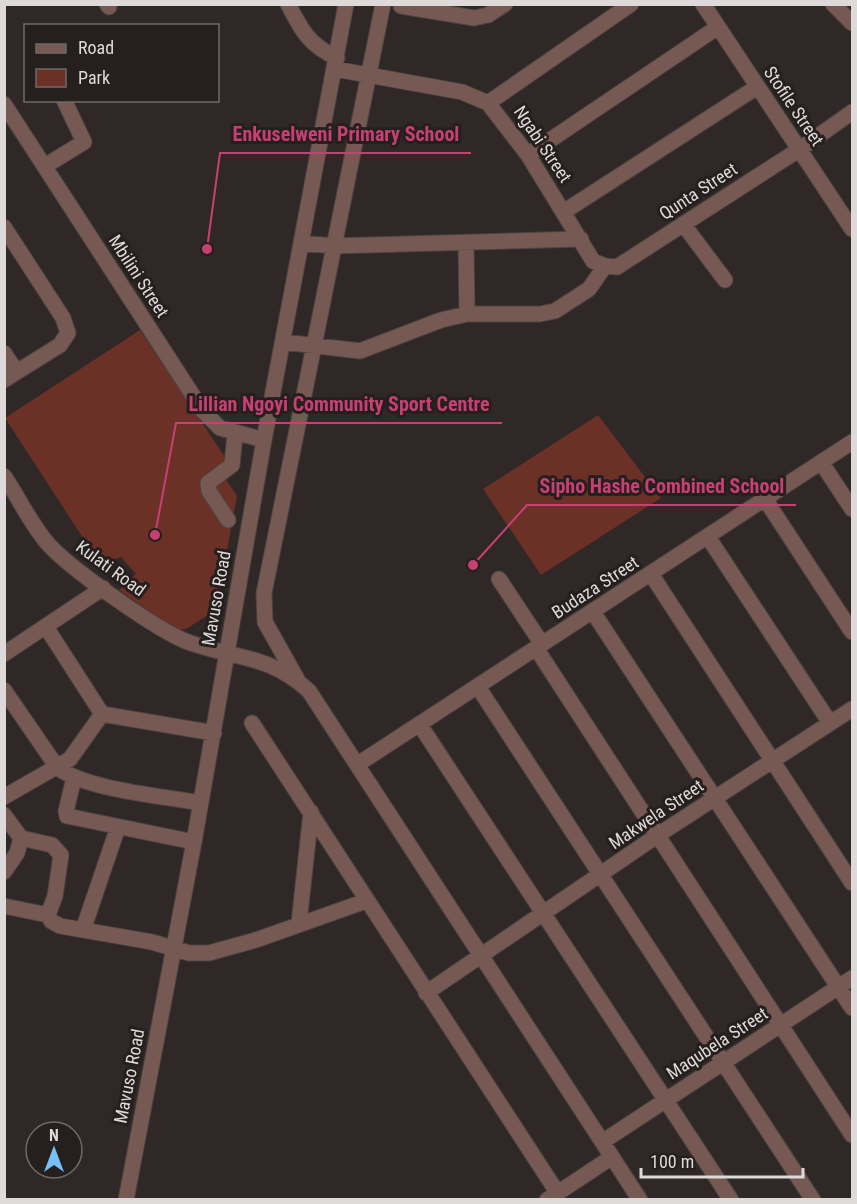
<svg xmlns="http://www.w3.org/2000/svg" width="857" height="1204" font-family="'Roboto Condensed',sans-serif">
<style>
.green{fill:#6b3126}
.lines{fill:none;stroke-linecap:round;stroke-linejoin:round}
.minor-casing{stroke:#4b4443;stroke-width:17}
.minor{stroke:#775953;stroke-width:15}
.labels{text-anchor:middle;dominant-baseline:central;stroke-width:6;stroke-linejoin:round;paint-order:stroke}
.street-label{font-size:18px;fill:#dedad9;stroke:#251f1d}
.leader{fill:none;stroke:#c83f74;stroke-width:2}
.callout-dot{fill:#c83f74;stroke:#251f1d;stroke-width:2}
.callout-label{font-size:20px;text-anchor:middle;font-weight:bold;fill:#c83f74;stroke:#251f1d;stroke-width:6;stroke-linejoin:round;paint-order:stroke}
</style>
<rect width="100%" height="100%" fill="#2f2827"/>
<!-- green -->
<path class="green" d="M140,330l87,130 -10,6 20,30 -21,114 -30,19 -10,1 -57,-40 17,-16 -15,-17 -21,7 -95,-146z
M598,415l63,83 -120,77 -58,-86z"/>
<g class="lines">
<defs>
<path id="minor" d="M107,4l2,3
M288,4c14,27 21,41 49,54
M703,4l149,225
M833,4l19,19
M401,6l73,12 14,-3 17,-11
M335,69l127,23 26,11 40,52 65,106 12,5 12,1 183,-118 52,-37
M488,103l143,-99
M4,104l199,307 17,17 44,12
M528,155l190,-128
M45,166l39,-24 -20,-42
M565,211l192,-124
M683,224l42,56
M4,227l59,91 5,15 -8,12 -56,35
M302,243l31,3 248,-7
M466,243l1,71
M284,342l76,9 81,-31 26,-6h73l15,-3 34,-22 16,-23
M4,353l12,18
M821,462l31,47
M4,476c15,22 27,49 45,69 22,24 109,86 139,97 46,17 81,12 121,49l331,509
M765,499l87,133
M228,520l-19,-29 -1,-8 24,-18 3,-31
M708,537l122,186
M651,574l201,309
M499,579l43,65
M593,612l259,396
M46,627l56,87 112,19
M536,648l316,487
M4,654l99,-66
M297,679l-32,-57 -1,-29 119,-589
M478,687l335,513
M4,690l53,77c29,23 106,29 144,36
M252,723l305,469
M420,725l311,475
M358,764l494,-322
M74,778l-8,33 1,5 127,26
M4,797l66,-38 32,-45
M4,815l17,23 31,7 9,10 -6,41 -7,19
M4,872l13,-19 4,-15
M4,906l44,9 3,6 9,5 92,16 37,11h20l47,-13 110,-39
M299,923l12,-111
M83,930l35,-103
M426,993l232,-158 194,-126
M602,1142l250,-164
M126,1200l68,-358 70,-402 82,-436
M547,1200l65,-43"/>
</defs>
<!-- minor casing -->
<use href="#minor" class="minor-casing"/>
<!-- minor -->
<use href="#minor" class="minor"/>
</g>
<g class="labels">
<!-- street labels -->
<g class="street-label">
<text transform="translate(794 106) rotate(56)">Stofile Street</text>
<text transform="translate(543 144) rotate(56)">Ngabi Street</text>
<text transform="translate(698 191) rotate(-33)">Qunta Street</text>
<text transform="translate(139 276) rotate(57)">Mbilini Street</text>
<text transform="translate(111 568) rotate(36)">Kulati Road</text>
<text transform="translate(595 587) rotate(-33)">Budaza Street</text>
<text transform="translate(216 598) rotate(-80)">Mavuso Road</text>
<text transform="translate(656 814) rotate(-34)">Makwela Street</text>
<text transform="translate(717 1043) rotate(-33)">Maqubela Street</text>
<text transform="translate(129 1076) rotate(-79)">Mavuso Road</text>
</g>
</g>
<!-- callouts -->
<path class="leader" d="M207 249L220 153H471M155 535L176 423H502M473 565L527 505H796"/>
<g class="callout-dot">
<circle cx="207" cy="249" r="6"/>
<circle cx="155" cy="535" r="6"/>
<circle cx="473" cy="565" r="6"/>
</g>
<g class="callout-label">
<text x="346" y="141">Enkuselweni Primary School</text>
<text x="339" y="411">Lillian Ngoyi Community Sport Centre</text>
<text x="662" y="493">Sipho Hashe Combined School</text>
</g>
<!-- border -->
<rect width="857" height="1204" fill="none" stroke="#dedad9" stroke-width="12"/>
<!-- legend -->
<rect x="24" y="24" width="195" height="78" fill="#251f1d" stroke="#6f6a68" stroke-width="1.5"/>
<rect x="36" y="44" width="30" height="9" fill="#775953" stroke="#6f6a68" stroke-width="1.5"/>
<text x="78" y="54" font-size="18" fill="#dedad9">Road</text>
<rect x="36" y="69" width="30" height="18" fill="#6b3126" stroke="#6f6a68" stroke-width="1.5"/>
<text x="78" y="84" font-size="18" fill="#dedad9">Park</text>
<!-- north arrow -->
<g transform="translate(54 1150)"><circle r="28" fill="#251f1d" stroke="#6f6a68" stroke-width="1.5"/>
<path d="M0-4.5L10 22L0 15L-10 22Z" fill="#77bff7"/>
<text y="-9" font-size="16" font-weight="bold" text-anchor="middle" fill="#dedad9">N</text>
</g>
<!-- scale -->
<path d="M641 1168v9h162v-9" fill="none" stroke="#dedad9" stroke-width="3"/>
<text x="650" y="1168" font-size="18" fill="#dedad9" stroke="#251f1d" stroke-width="4.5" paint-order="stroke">100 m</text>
</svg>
